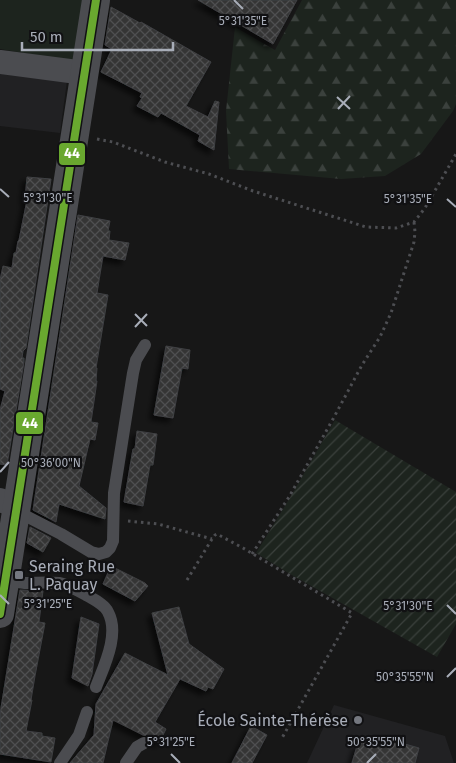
<svg xmlns="http://www.w3.org/2000/svg" width="456" height="763" font-family="'Fira Sans',sans-serif">
<style>
.built{fill:#212123}
.grass{fill:#1d241e}
.forest{fill:url(#forest-firs)}
.garden{fill:url(#garden-furrows)}
.building{fill:url(#building-cross-hatch);stroke:#3f4043;filter:url(#shadow)}
.lines{fill:none;stroke-linecap:round;stroke-linejoin:round}
.path{stroke:#4d4e52;stroke-width:3;stroke-dasharray:2.5 4;stroke-linecap:butt}
.service{stroke:#4b4c50;stroke-width:12}
.minor{stroke:#4b4c50;stroke-width:24}
.tertiary{stroke:#4b4c50;stroke-width:28}
.bus-1-casing{stroke:#111113;stroke-width:11}
.bus-1{stroke:#69a82f;stroke-width:8}
.ticks{fill:none;stroke:#a8adb8;stroke-width:2}
.poi-dot{fill:#757880;stroke:#111113;stroke-width:2}
.labels{text-anchor:middle;dominant-baseline:central;stroke-width:4.5;stroke-linejoin:round;paint-order:stroke}
.poi-label{font-size:16px;fill:#a8adb8;stroke:#111113;text-anchor:start}
.ticks-label{font-size:12px;text-anchor:middle;fill:#a8adb8;stroke:#111113;stroke-width:4.5;stroke-linejoin:round;paint-order:stroke}
.line-badge{stroke:#111113;stroke-width:2}
.badge-label{font-size:14px;text-anchor:middle;font-weight:bold;fill:#fff}
</style>
<defs>
<pattern id="forest-firs" width="22" height="20" patternUnits="userSpaceOnUse" patternTransform="scale(1.25)"><rect width="22" height="20" fill="#1d241e"/><path d="M5 1l3.5 6h-7zM16 11l3.5 6h-7z" fill="#3b413d"/></pattern>
<pattern id="garden-furrows" width="10" height="10" patternUnits="userSpaceOnUse" patternTransform="scale(1.25)"><rect width="10" height="10" fill="#1d241e"/><path d="M-1 1l2-2M0 10L10 0M9 11l2-2" fill="none" stroke="#3b413d"/></pattern>
<pattern id="building-cross-hatch" width="8" height="8" patternUnits="userSpaceOnUse" patternTransform="scale(1.25)"><rect width="8" height="8" fill="#353536"/><path d="M0 0l8 8M0 8l8-8" fill="none" stroke="#4f5051"/></pattern>
<filter id="shadow"><feDropShadow dx="-4.5" dy="4.5" stdDeviation="2.5" flood-color="#0009"/></filter>
</defs>
<rect width="100%" height="100%" fill="#171717"/>
<!-- built -->
<path class="built" d="M0,55l67,26 -7,52 -60,-7z
M334,705l111,31 9,27h-147z"/>
<!-- grass -->
<path class="grass" d="M0,0h83l-8,62 -75,-13z"/>
<!-- forest -->
<path class="forest" d="M302,0h154v104l-3,7 -32,43 -36,22 -44,3 -112,-10 -3,-58 9,-84 40,23z"/>
<!-- garden -->
<path class="garden" d="M335,420l121,72v132l-19,33 -147,-83 -34,-21 32,-52z"/>
<!-- building -->
<path class="building" d="M198,0h99l-24,44z
M111,7l29,16 1,-1 70,40 -25,44 22,11 7,-16 4,1 -5,48 -16,-9 2,-6 -39,-22 -3,4 -21,-11 5,-8 -2,-1 2,-4 -41,-21 11,-23 -7,-4z
M27,177l24,2 -25,169 -3,3 -1,7h2v4l-17,103 -7,-1v-54l5,-19 -5,-2v-109l3,-14 9,2 2,-15h2l2,-12 1,-1 8,-40h-2z
M78,215l32,6 -2,10h2l-1,9 20,3 -4,17 -22,-4 -6,37 11,2 -12,73h1l-1,13h1l-6,41 7,1 -3,17 -5,-1 -11,47 27,22 -1,11 -46,-15 -3,18 -23,-12z
M166,346l24,4 -2,19 -6,-1 -9,50 -19,-3z
M137,431l20,3 -4,31h-3l-7,41 -19,-4 9,-53h2z
M30,527l21,11 -8,14 -16,-9z
M111,566l34,17 3,3 -13,15 -32,-17z
M20,590l23,1 -4,31 6,1 -10,53 -4,24h1l-6,31 16,2v3l13,2 -4,24 -51,-8v-40z
M179,607l10,37 35,25 -11,20 -5,-2 -2,4 -26,-12 -25,43 11,7 -7,14 -11,-7 -5,-1 -30,-15 -10,43h-33l24,-28 2,-31 29,-51 43,22 -16,-62z
M81,617l18,7 -7,50 -4,12 -16,-8z
M251,726l16,9 -15,28h-20z
M380,737l39,11 -4,15h-63l5,-17 9,-5 12,3z"/>
<g class="lines">
<!-- path -->
<path class="path" d="M97,139l16,3 52,20 44,12 44,17 113,36 30,1 18,-6 11,-14 31,-54
M128,521l30,3 54,15
M252,554l37,-57 44,-78 29,-54 18,-28 11,-24 23,-71 1,-10 -1,-10
M187,580l25,-41 3,-4 2,-1 26,14 109,65 -70,125"/>
<!-- service -->
<path class="service" d="M16,514l8,1 37,19 30,18 8,2 7,-2 4,-4 3,-7 1,-48 19,-120 3,-13 9,-15
M5,580c7,1 13,2 20,3 11,0 23,-1 34,0 10,2 20,8 29,13 7,4 17,9 20,16 12,22 -4,54 -12,75
M60,763l19,-28 8,-23
M126,763l11,-16 7,-4"/>
<!-- minor -->
<path class="minor" d="M0,62l85,11
M0,500l17,6"/>
<!-- tertiary -->
<path class="tertiary" d="M0,614l96,-614"/>
<defs>
<path id="bus-1" d="M0,614l96,-614"/>
</defs>
<!-- bus-1 casing -->
<use href="#bus-1" class="bus-1-casing"/>
<!-- bus-1 -->
<use href="#bus-1" class="bus-1"/>
</g>
<!-- ticks -->
<path class="ticks" d="M234,0l9,9M337,97l13,12M338,109l12,-13M0,189l9,8M447,199l9,8M135,314l12,12M135,327l12,-13M0,472l9,-10M0,595l9,9M447,605l9,9M447,677l9,-9M171,754l9,9M367,763l9,-9"/>
<!-- markers -->
<g class="poi-dot">
<rect x="14" y="570" width="10" height="10" rx="2.5"/>
<circle cx="358" cy="720" r="5"/>
</g>
<g class="labels">
<!-- poi labels -->
<g class="poi-label">
<text x="29" y="566">Seraing Rue<tspan x="29" dy="18">L. Paquay</tspan></text>
<text x="348" y="720" text-anchor="end">École Sainte-Thérèse</text>
</g>
</g>
<g class="ticks-label">
<text x="243" y="25">5°31'35"E</text>
<text x="48" y="202">5°31'30"E</text>
<text x="408" y="203">5°31'35"E</text>
<text x="51" y="467">50°36'00"N</text>
<text x="48" y="608">5°31'25"E</text>
<text x="408" y="610">5°31'30"E</text>
<text x="405" y="681">50°35'55"N</text>
<text x="376" y="746">50°35'55"N</text>
<text x="171" y="746">5°31'25"E</text>
</g>
<g class="line-badge">
<rect x="58" y="142" width="28" height="24" rx="5" fill="#69a82f"/>
<rect x="15" y="411" width="29" height="24" rx="5" fill="#69a82f"/>
</g>
<g class="badge-label">
<text x="72" y="158">44</text>
<text x="30" y="428">44</text>
</g>
<!-- scale -->
<path d="M22 42v8h151v-8" fill="none" stroke="#a8adb8" stroke-width="2.5"/>
<text x="30" y="42" font-size="15" fill="#a8adb8" stroke="#111113" stroke-width="4" paint-order="stroke">50 m</text>
</svg>
